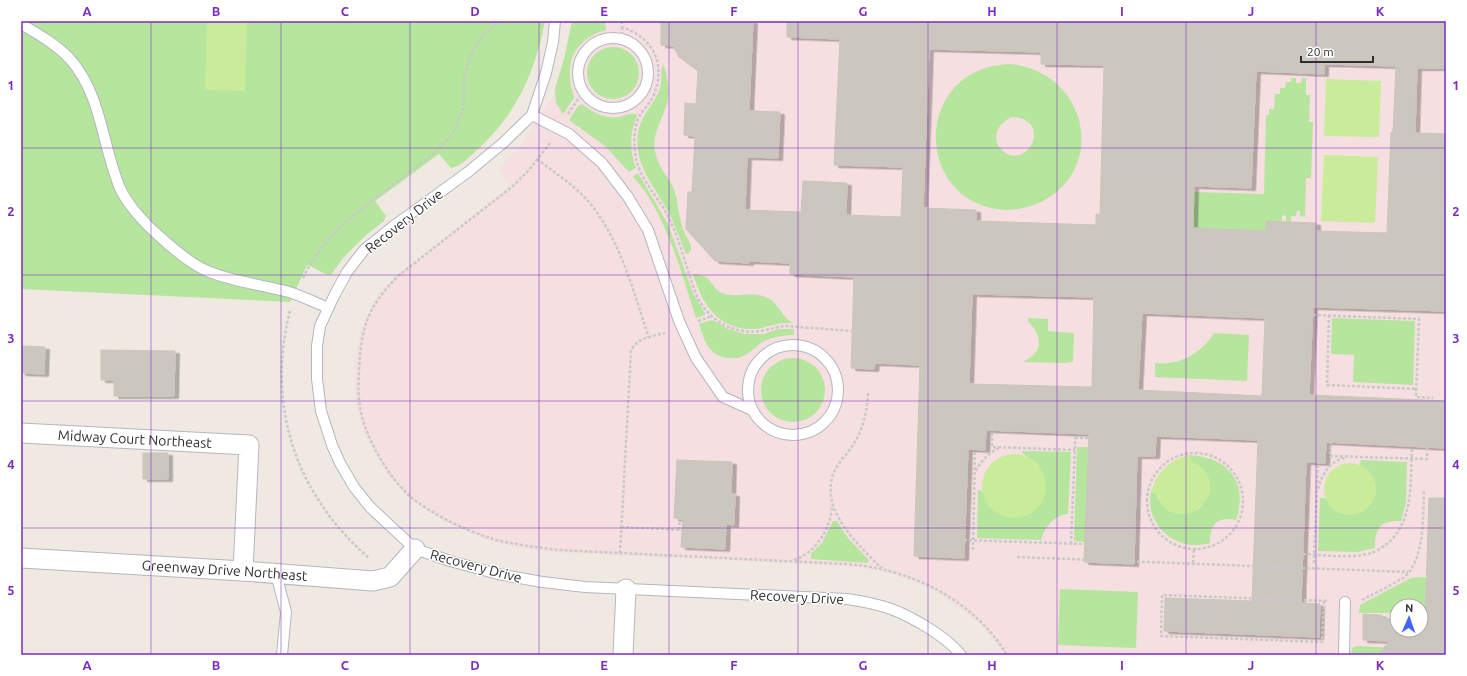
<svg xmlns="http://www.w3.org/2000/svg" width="1467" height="676" font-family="Ubuntu,sans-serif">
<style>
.medical{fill:#f5dfe0;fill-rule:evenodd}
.green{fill:#b6e59e;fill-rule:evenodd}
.pitch{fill:#c9ec9a}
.building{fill:#cbc7bf;stroke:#cbc5ba;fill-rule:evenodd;filter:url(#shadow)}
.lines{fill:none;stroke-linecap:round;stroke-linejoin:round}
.lane-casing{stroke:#b4b7c1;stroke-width:12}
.street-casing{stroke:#b4b7c1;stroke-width:21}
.path{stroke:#c9c9c9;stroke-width:2.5;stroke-dasharray:3 2;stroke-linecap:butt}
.lane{stroke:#fff;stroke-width:10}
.street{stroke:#fff;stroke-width:19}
.grid{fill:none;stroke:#7b2cbf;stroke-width:1;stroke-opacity:0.55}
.labels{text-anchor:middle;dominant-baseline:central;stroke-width:3;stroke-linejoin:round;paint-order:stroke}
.street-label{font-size:14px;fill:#2e2e2e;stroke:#fff}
.neatline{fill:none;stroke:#7b2cbf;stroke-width:1.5}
.grid-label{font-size:13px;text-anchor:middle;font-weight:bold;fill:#7b2cbf}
</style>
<defs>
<filter id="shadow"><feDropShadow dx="4.5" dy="2.5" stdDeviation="0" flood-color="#0004"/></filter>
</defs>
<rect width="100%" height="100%" fill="#efe9e1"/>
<!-- medical -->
<path class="medical" d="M572,21h874v634h-442l-7,-10 -18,-22 -24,-18 -28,-18 -37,-14 -37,-6 -69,-4 -220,-10 -38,-4 -37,-8 -40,-17 -35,-22 -26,-26 -24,-43 -9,-31 -1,-42 7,-30 8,-19 10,-18 17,-17 114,-90 -12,-16 23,-25 34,-52v-7l13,-42zM1397,606h24v24h-24z"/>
<!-- green -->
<path class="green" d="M21,21h524c-10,52 -29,94 -69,130 -7,6 -16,16 -25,17l-12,-14 -64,47 11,15 -2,5 -19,15 -22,22 -12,17c-8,0 -16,-8 -24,-10l-17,37 -269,-13z
M572,21h33l1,9c-22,6 -38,22 -36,46 0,8 3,15 4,22l-11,16 -7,-11 -1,-14 9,-30z
M587 73a26 26 0 1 1 52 0a26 26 0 1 1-52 0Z
M663,64c5,12 7,26 4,39 -6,22 -19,34 -9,58 3,9 11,17 15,26 6,15 5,32 12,47 2,4 6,9 6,14 0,4 -2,5 -5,6 -6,-15 -11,-29 -18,-43 -15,-27 -37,-50 -29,-83 4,-15 15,-24 20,-37 4,-9 1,-19 4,-27z
M1010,64c75,7 99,101 33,137 -12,6 -25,9 -38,9 -93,-6 -93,-143 5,-146zM1012,117c43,2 14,58 -11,32 -11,-12 -2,-27 11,-32z
M1291,78h5v5h5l1,-5h4v17h4l-1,27h4l-2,56h-5l-1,39 -5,-1v-5h-3l-1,5h-5v6l-5,-1v-5l-4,-1v6h-16v10l-73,-3 1,-36 70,2 2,-79h3v-6h5l1,-15h5v-6h5l1,-6h5z
M582,104c11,9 24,15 38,13 6,-2 10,-4 16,-3l1,3c-8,15 -7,36 -1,51l-7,4 -24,-26 -36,-26 9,-14z
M638,173l30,51 25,69 12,20v2l-9,3c-13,-41 -25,-85 -48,-122 -4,-7 -10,-13 -15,-19z
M693,274c21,1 17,14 29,19 15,6 31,-3 46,5 12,6 14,21 26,25 -7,0 -14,0 -21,2 -6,1 -12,4 -19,4 -35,1 -52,-24 -61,-55z
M1028,318l20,1v12l26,2 -1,29 -8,1 -42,-1c5,-3 10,-6 13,-10 7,-10 0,-24 -8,-30z
M1332,318l83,3 -2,64 -60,-3 1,-27 -23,-1z
M713,320l15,9 16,5h20l14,-5h16v6c-12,0 -23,2 -33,8 -7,5 -12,11 -20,14 -4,2 -8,1 -12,1 -20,-1 -25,-18 -30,-34l9,-3z
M1214,333l35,2 -2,46 -92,-4v-14c24,3 47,-10 59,-30z
M761 390a32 32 0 1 1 64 0a32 32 0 1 1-64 0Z
M1077,447h11l-3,95 -11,-1z
M1022,451l49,1 -3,62c-14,1 -23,13 -27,26l-64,-2 1,-48h2l2,2 57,-27 -17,-12z
M1189,455c39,2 60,27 47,65 -19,-4 -26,5 -26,23 -32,10 -66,-17 -59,-51l5,1 2,6 11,12 4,1 12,2 12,-4 5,-4 7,-15v-10l-11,-16 -8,-5z
M1361,460l46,2 -1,40 -5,19c-21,-1 -26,7 -26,27l-18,4 -39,-1 2,-53h5l8,11 7,4 35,-17c2,-16 -3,-22 -15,-31z
M833,521h4l11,17 21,22 -1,3 -57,-4v-6l11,-10z
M1419,577l8,1 -3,77h-73l1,-7 4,-2 39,2 1,-29h-4v-6h-33l1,-8 51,-27zM1397,606h24v24h-24z
M1060,589l78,3 -2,56 -78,-3z"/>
<!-- pitch -->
<path class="pitch" d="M207,21h40l-2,70 -40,-1z
M1326,79l55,2 -2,56 -55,-1z
M1324,155l54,2 -3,66 -54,-2z
M982 486a32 32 0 1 1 64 0a32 32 0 1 1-64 0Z
M1189,455l1,5c4,2 8,4 11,7 32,30 -27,74 -45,26l-5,-1c7,-21 17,-31 38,-37z
M1324 489a26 26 0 1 1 52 0a26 26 0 1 1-52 0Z"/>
<!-- building -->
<path class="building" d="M661,21h92l-4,90 31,1 -2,46 -31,-1 -2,53 56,2 2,-31 44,2 -1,32 55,2 2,-50 -69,-2 6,-126 -53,-2v-16h659v47h-29l-2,65 31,1v177l-133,-4 -4,88 137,6v47l-120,-6 -1,21 -19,-1 -5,141 19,1 -1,33 -155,-6 1,-33 87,3 6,-161 -102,-4 -1,20h-18l-3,108 -50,-2 5,-128 -103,-4 -1,20 -17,-1 -4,109 -50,-2 6,-191 -45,-2 -1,6 -23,-1 3,-91 -64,-3v-11l-41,-2v2l-34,-2 -29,-32 2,-37h4l3,-56 -11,-1 1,-32 11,1 2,-33 -19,-14 -6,-11 -12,-1zM929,49l112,3v12l63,1 -4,150 -4,-1v11l-120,-4v-11l-53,-2zM1324,64l72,2 -3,66h-2l-4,101 -71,-2v-8l-50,-2v10l-73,-3 1,-42 57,2 5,-117 68,3zM972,294l122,3 -2,90 -123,-3zM1142,313l123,5 -3,78 -124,-6z
M21,346l24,1 -1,27 -23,-1z
M101,350l74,1 -1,45h-60v-16h-13z
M143,453h25v26h-25z
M677,460l55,2 -1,32h4l-1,31 -8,-1 -1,25 -44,-2 2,-28 -9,-1z
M1429,498h17v157h-68l11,-14 -26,-1v-26l19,1v4h15v11h24v-10h4z"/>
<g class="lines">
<defs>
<path id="lane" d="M555,21l-2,21 -7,31 -14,42 -29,28 -35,29 -73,53 -31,25 -17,22 -13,24 -14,30 -3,20v33l4,32 11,34 8,18 14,24 16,20 45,42 35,12 48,13 44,8 43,5 262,12c35,5 53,11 83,30 11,7 23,16 31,26
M21,24c17,10 35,20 49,35 32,36 32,87 50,129 7,16 25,36 38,47 13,12 35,31 52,37 25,10 53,13 79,20 13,4 27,11 39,16
M578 73a35 35 0 1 1 70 0a35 35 0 1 1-70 0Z
M532,115l37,19 33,29 26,34 20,33 31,91 17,37 27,39 29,13
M748 390a45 45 0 1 1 90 0a45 45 0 1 1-90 0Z
M276,574l10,38 -4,43
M1344,655l1,-53"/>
<g id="street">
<path id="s1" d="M21,433l228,12 -6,126"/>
<path id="s2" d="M21,558l222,13 130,10 17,-4 25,-28"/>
<path d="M623,655l3,-66"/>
</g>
</defs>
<!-- lane casing -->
<use href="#lane" class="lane-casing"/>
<!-- street casing -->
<use href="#street" class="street-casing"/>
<!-- path -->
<path class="path" d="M622,21v6c32,11 45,38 31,70 -4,8 -11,13 -15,22 -4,10 -4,23 -3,33 2,24 21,42 32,62 9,17 15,38 21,57 4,11 7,24 14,34 5,7 12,14 19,18 13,8 30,11 44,7 8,-1 14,-4 21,-4l67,5
M622,40v-13
M568,114l10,-15 7,-6
M550,143l-21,27 -16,16 -115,90c-31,32 -37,51 -39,95 -1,15 -1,30 3,45 7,28 28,63 50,82 23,18 53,32 81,41 22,6 44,8 66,11l287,14c64,4 128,36 161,91
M537,159c18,14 37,26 52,43 32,39 44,89 60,136
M303,278c11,-24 28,-43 48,-61l87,-67c12,-11 20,-23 24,-39 3,-10 1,-21 2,-31 3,-24 16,-45 36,-59
M290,311c-24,94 5,183 79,247
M1313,315l106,4 -3,78 17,1
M1329,315l-2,70 90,4
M698,321l14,-5
M868,393c-1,19 -5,38 -17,55 -5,7 -12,14 -16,22 -17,37 19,70 42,94l5,4
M992,423v24l83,3
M1331,436l-1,20 97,3v-15
M1075,438h14
M1147 501a48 48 0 1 1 96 0a48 48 0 1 1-96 0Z
M976,471c5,-11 14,-19 25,-24
M1318,489c4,-15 12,-29 28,-31
M621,527l61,3
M679,530l1,-12
M964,540l121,4
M1071,544l5,-122
M973,550l2,-100
M620,553l11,-202c5,-13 22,-15 34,-18
M1303,554c21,1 48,5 68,-1 4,-1 9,-4 13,-7 31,-22 26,-65 28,-99
M1017,557l391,15
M794,560c22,-7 37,-32 38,-55
M1193,563l1,-14
M1314,563l4,-101
M1362,600c13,-7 28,-14 41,-22 22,-16 20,-64 21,-88
M1324,601l-2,41 -161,-6 1,-41 166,6"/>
<!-- lane -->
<use href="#lane" class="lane"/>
<!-- street -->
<use href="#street" class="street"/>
</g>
<!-- grid -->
<path class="grid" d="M151,21v634M281,21v634M410,21v634M539,21v634M669,21v634M798,21v634M928,21v634M1057,21v634M1186,21v634M1316,21v634M21,148h1425M21,275h1425M21,401h1425M21,528h1425"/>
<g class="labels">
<!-- street labels -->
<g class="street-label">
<text transform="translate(404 221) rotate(-38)">Recovery Drive</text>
<text stroke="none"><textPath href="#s1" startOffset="114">Midway Court Northeast</textPath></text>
<text transform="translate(476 566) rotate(15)">Recovery Drive</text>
<text stroke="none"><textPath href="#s2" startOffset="204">Greenway Drive Northeast</textPath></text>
<text transform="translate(797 597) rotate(3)">Recovery Drive</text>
</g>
</g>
<!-- border -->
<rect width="1467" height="676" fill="none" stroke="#ffffff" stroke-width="44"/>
<!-- north arrow -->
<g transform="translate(1409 618) rotate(2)"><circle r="19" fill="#ffffff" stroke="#ababab"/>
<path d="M0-3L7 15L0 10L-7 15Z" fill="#4264fb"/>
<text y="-6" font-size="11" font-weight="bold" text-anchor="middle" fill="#2e2e2e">N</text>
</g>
<!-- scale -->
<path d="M1301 56v6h72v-6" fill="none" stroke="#2e2e2e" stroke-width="2"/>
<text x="1307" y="56" font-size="12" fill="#2e2e2e" stroke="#ffffff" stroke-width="3" paint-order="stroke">20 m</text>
<rect x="22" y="22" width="1423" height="632" class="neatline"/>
<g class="grid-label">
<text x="87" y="16">A</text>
<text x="216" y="16">B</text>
<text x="345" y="16">C</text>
<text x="475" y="16">D</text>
<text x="604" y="16">E</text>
<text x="734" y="16">F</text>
<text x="863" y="16">G</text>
<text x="992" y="16">H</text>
<text x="1122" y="16">I</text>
<text x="1251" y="16">J</text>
<text x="1380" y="16">K</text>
<text x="11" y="90">1</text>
<text x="1456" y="90">1</text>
<text x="11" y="216">2</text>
<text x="1456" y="216">2</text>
<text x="11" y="343">3</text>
<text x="1456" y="343">3</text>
<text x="11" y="469">4</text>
<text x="1456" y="469">4</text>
<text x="11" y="595">5</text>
<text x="1456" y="595">5</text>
<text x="87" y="670">A</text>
<text x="216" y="670">B</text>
<text x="345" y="670">C</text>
<text x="475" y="670">D</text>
<text x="604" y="670">E</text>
<text x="734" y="670">F</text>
<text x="863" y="670">G</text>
<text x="992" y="670">H</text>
<text x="1122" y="670">I</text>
<text x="1251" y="670">J</text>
<text x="1380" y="670">K</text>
</g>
</svg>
